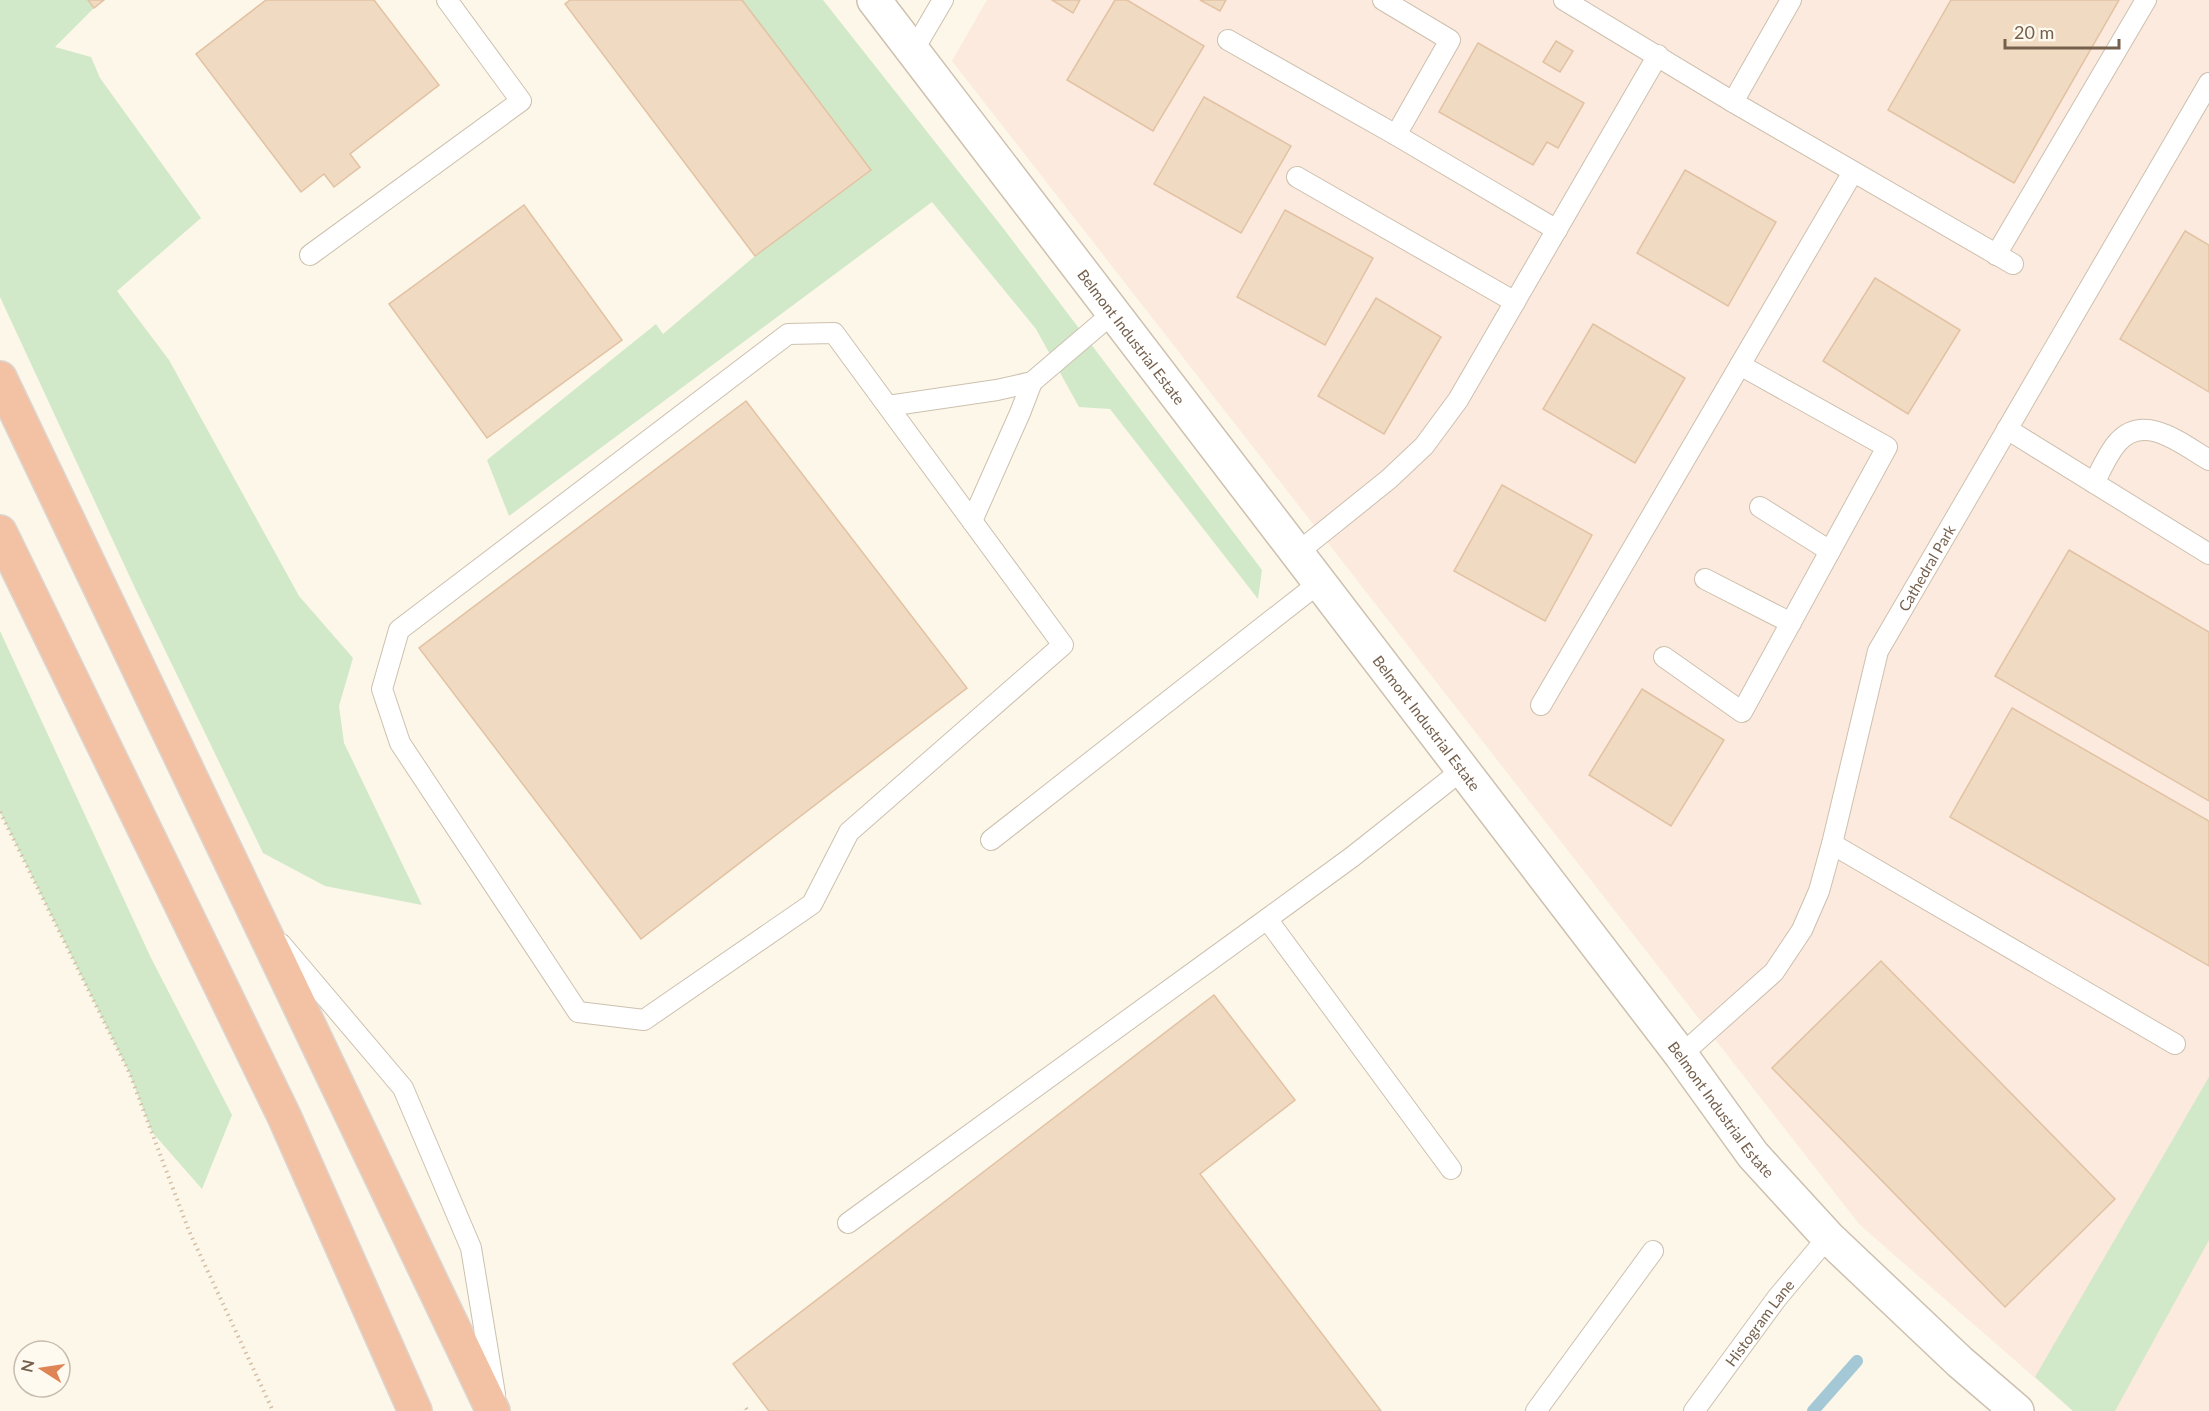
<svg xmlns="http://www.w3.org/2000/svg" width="2209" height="1411" font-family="Lato,sans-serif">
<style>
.commercial{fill:#fbeadd}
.green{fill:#d1e9c8}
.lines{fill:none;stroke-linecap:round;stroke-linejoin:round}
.stream{stroke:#a4c8d6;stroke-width:12}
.building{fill:#f0dac2;stroke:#e2c2a3;stroke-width:1.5}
.lane-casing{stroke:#cdc0af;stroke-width:22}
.street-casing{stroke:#cdc0af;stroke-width:36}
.highway-casing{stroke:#dbd6d1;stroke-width:36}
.path{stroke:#d5bda4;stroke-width:4;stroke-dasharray:1.5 4.5;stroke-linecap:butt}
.lane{stroke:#fff;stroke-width:20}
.street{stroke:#fff;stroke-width:33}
.highway{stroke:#f3c1a3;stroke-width:33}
.labels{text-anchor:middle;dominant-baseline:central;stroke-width:6;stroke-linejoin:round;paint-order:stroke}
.street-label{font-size:15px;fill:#75604d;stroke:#fefaef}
</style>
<rect width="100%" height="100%" fill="#fcf7e9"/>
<!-- commercial -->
<path class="commercial" d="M987,0h1222v1411h-136l-213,-186 -908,-1164z"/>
<!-- green -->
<path class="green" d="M0,0h88l6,8 -39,39 36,10 9,21 101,140 -84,73 52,69 130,236 54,62 -14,48 5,37 78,162 -97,-19 -62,-33 -128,-265 -135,-291z
M742,0h81l180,228 259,342 -4,29 -148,-190 -31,-2 -43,-78 -104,-127 -423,314 -22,-56 169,-136 7,10 92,-78 116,-85z
M0,631l151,327 81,157 -30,74 -50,-57 -23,-60 -129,-260z
M2209,1077v163l-94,171h-42l-38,-34z"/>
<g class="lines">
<!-- stream -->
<path class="stream" d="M1813,1411l44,-50"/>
</g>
<!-- building -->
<path class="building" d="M88,0h16l-10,8z
M266,0h108l65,85 -89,69 10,13 -26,20 -10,-13 -23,18 -105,-138z
M570,0h172l129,170 -116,86 -190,-252z
M1052,0h28l-7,13z
M1115,0h12l77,46 -51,85 -86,-51z
M1200,0h26l-6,11z
M1951,0h168l-105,183 -126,-73z
M1556,41l17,10 -13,21 -17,-10z
M1478,43l106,60 -26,45 -11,-6 -14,23 -94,-53z
M1204,97l87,49 -50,87 -87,-49z
M1685,170l91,52 -48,84 -91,-53z
M524,205l98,135 -135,98 -98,-134z
M1285,210l88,48 -48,87 -88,-48z
M2185,231l24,14v147l-89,-53z
M1875,278l85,52 -52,84 -85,-53z
M1376,298l65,39 -57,97 -66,-38z
M1593,324l92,54 -50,85 -92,-54z
M746,401l221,287 -326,251 -222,-291z
M1502,485l90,50 -47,86 -91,-50z
M2069,550l140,82v169l-214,-125z
M1642,689l82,51 -53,86 -82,-51z
M2012,708l197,113v145l-259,-149z
M1881,961l234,238 -110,108 -233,-239z
M1214,995l81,105 -95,74 181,237h-612l-36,-47z"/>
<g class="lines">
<defs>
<g id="lane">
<path d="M1383,0l67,40 -54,95"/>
<path d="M1564,0l169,102 280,162"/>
<path d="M1228,40l168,95 161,95"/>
<path d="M913,51l30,-51"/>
<path d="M1733,102l58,-102"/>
<path d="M1297,177l218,125"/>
<path d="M310,255l211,-154 -74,-101"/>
<path d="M1996,255l150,-255"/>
<path d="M834,333l229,312 -214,187 -37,72 -168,116 -66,-8 -178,-269 -18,-54 17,-59 389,-296z"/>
<path d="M888,406l109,-16 35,-8 81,-69"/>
<path d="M2007,429l202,125"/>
<path d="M2094,483c7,-13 14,-30 24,-41 27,-30 65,3 91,18"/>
<path d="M1760,507l70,44"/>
<path d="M972,521l48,-108 12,-31"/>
<path d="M1297,553l92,-74 35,-33 34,-46 200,-345"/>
<path d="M1705,579l86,44"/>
<path d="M1664,657l78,55 145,-265 -147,-82"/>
<path d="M1541,705l312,-533"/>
<path d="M991,840l328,-257"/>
<path d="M1832,844l343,200"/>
<path d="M281,944l122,144 68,160 24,146"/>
<path id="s1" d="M1681,1055l93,-83 28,-42 17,-39 13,-47 46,-193 331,-568"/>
<path d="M1451,1169l-184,-250 85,-62 110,-87"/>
<path d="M848,1223l419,-304"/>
<path d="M1536,1411l117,-160"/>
<path id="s2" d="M1694,1411l83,-113 51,-61"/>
</g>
<g id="street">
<path id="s3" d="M874,0l807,1055 72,100 75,82 132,125 57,49"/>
</g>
<path id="highway" d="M0,378l493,1033
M0,532l284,584 131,295"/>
</defs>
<!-- lane casing -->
<use href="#lane" class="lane-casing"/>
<!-- street casing -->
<use href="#street" class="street-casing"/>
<!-- highway casing -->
<use href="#highway" class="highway-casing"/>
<!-- path -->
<path class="path" d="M0,812l129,260 60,159 84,180
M746,1408l2,3"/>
<!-- lane -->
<use href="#lane" class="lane"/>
<!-- street -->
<use href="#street" class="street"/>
<!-- highway -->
<use href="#highway" class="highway"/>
</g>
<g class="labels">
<!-- street labels -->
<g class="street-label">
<text stroke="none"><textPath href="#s3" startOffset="424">Belmont Industrial Estate</textPath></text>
<text stroke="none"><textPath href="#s1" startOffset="561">Cathedral Park</textPath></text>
<text stroke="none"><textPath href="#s3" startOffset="910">Belmont Industrial Estate</textPath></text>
<text stroke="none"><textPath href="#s3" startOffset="1396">Belmont Industrial Estate</textPath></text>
<text stroke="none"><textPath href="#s2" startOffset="110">Histogram Lane</textPath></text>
</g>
</g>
<!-- north arrow -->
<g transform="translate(42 1369) rotate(282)"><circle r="28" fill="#fefaef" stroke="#c7bcae" stroke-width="1.5"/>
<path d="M0-4.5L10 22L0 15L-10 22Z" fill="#df8454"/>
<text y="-9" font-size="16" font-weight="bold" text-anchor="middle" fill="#75604d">N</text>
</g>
<!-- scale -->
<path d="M2005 39v9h114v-9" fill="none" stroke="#75604d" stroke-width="3"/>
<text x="2014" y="39" font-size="18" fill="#75604d" stroke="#fefaef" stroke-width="4.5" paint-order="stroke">20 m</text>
</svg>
